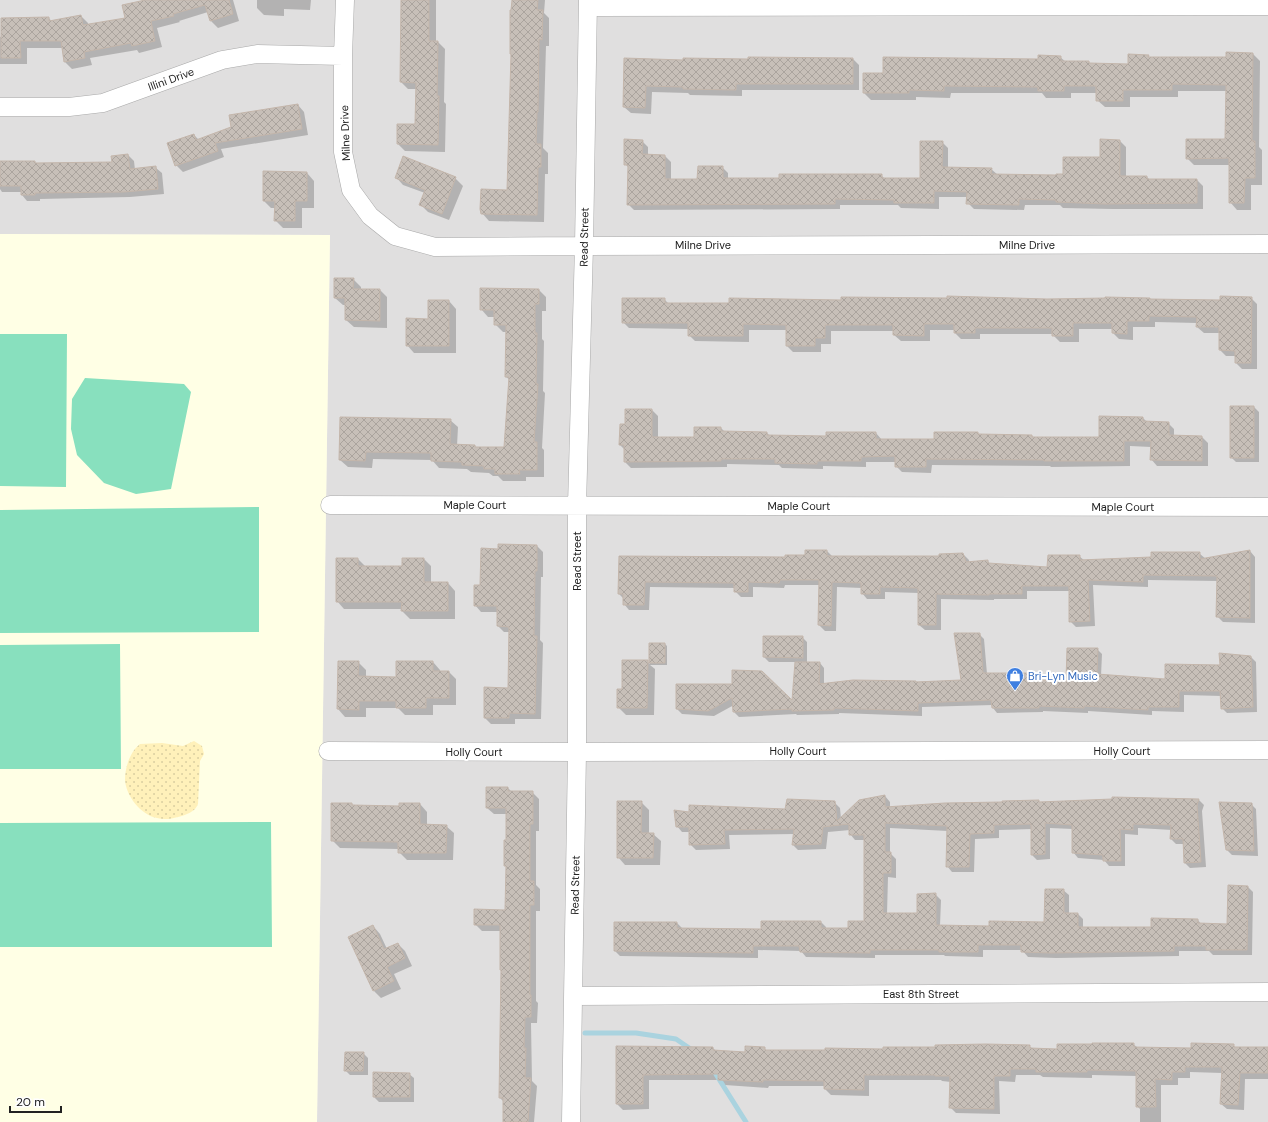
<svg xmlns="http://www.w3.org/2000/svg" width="1268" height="1122" font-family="'DM Sans',sans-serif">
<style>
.residential{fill:#e0dfdf}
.education{fill:#ffffe5}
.sand{fill:url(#sand-dots)}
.pitch{fill:#88e0be}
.shadow{fill:#0003}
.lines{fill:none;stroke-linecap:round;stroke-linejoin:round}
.stream{stroke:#aad3df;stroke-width:5}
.building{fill:url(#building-cross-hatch);stroke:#c4b6ab}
.minor-casing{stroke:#a9a9a9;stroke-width:19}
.minor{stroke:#fff;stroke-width:18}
.labels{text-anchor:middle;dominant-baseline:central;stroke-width:4;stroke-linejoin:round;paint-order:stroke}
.street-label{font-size:11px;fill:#222;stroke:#fff}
.shop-label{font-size:11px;fill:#366cbe;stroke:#fff;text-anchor:start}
</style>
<defs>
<pattern id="sand-dots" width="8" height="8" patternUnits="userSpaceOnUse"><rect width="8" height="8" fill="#fff1ba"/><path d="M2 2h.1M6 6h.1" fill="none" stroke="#dacea0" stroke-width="1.8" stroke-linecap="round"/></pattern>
<pattern id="building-cross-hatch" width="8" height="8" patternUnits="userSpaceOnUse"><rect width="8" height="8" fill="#c7bfb8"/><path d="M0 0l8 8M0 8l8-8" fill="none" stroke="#aba49e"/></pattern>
</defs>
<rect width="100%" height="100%" fill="#f2efe9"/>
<!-- residential -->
<path class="residential" d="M0,0h1268v1122h-951l13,-887 -330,-1z"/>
<!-- education -->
<path class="education" d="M0,234l330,1 -13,887h-317z"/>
<!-- sand -->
<path class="sand" d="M194,741l8,5 2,8 -4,7 -2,43c-3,8 -12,11 -20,13 -7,2 -14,3 -21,1 -16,-3 -31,-22 -32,-38 0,-13 5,-28 15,-36l22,-1 21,3z"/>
<!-- pitch -->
<path class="pitch" d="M0,334h67l-1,153 -66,-1z
M85,378l99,6 7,8 -20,97 -35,5 -32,-11 -27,-28 -6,-26 1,-30z
M259,507v125l-259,1v-123z
M120,644l1,125h-121v-124z
M271,822l1,125h-272v-124z"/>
<!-- shadow -->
<path class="shadow" d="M150,0h83l6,21 -21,7 -7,-7 -3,-9 -29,9 1,1 -23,6 5,19 -23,6 -2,-3 -47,8 2,7 -20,4 -7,-7 -2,-14h-36v16h-27v-27l49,-19 3,4 29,-6 7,7v2l38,-7z
M257,0h54l-1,10 -26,-1v7l-20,-1 -7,-7z
M402,0h34v42h2l7,7 -1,53 2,2 -1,48 -40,-1 -7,-7 18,-19 1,-36h-9l-7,-7z
M513,0h32l-1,13 5,5v28h-3l-3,102 5,5v21h-3l-1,48 -55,-1 -7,-8 26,-22 4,-136 -1,-1z
M1253,54l7,7 -1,86 3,3v35h-11v25h-14l-7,-8v-37h-36l-7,-7 39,-18 1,-49h-49v6h-48v10h-25l-8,-7v-7h-26v5h-25l-4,-5h-91l-1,5 -34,-1v3h-45l-7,-7 20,-19 155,-14 21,-3 6,5h23l2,2 38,1 19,-9 3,2h76z
M852,58l7,7v25h-117v6l-52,-1 -2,-2 -36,-1 -1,22 -20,-1 -7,-6 1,-48 59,2z
M298,105l6,7 4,23 -87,14 3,8 -41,15 -7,-7 18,-30 5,5z
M642,141l6,6v8l17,1 6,6v18h27l24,-13 6,6v6h52l101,-4 4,4h36l21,-37 6,6v20l43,1 7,6 59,1 7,-1 37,-17 19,-17 6,6v30h21l3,3h47l6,6v23h-91l-49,-1 -3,-3h-35l-1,5 -50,-1 -6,-6v-6h-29v12l-38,-1 -3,-3h-58v4l-206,1 -6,-6 1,-36 -4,-4z
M128,155l6,6 1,9 21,-2 6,5 2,21 -34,3 -90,2v2h-13l-5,-6v-3h-20l-2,-3v-27h35l1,2 77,-1z
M307,173l7,8v27h-12v20h-19l-8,-8 1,-12h-5l-7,-7z
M396,177l59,1 8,8 -14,34 -21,-8 -8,-8 5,-11 -22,-8z
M353,279l8,8v3h19l7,7v31l-33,-1 -8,-7v-15h-3l-8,-7z
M539,290l7,7v14h-4v28l2,2 -1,50 2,2 -3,55 2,2v27h-18v4h-23l-5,-5h-5l-4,-3 -18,-1 -4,-3 -28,-1 -7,-8 -59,-1 -1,9 -24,-1 -8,-7 110,-40 8,7 -1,19h18l2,2h28l5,-68 -4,-3 1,-45h-4l-8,-8v-7h-7l-7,-8z
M1251,298l6,6v65h-15l-6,-6v-7h-10l-6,-6v-17h-16l-7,-6v-4l-42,-1v5h-22v13l-14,-1 -6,-6v-4h-34v13h-19l-7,-7v-1h-73v5h-19l-6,-6v-3h-25v11h-29l-7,-6v-4h-63v13h-10v8h-28l-6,-6v-16h-38v12l-54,-1 -6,-6v-6l-60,-1 -6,-6 41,-23 5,5h61l112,-3 205,-1 174,1z
M449,301l7,8v44h-42l-7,-8z
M1254,407l5,5v50h-23l-5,-5z
M652,410l6,6v22h37l26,-10 4,4 42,1 3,3 57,1 49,-4 6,7h53l42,-7 3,2 52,1 3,2h65v-21l43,1 4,4 21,1 6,6v7l28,1 6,6v23h-51l-6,-7v-12l-21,-1v20l-79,1 -1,-1 -118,-1 -1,8 -29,-1 -6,-6v-4h-30v5l-43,-1v3l-41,-1 -3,-3 -52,-1v3l-96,1 -6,-6v-12l-5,-5 6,-20z
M537,546l6,6v25h-2l-1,63 3,3 -2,76h-26v5h-24l-6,-6 24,-29 1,-57h-6l-6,-6v-14h-17l-6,-7 6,-19 18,-36z
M827,551l6,6h107l23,-3 6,6v3l19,-2 2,3 58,4 31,-12 6,5 67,-3 48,-4 6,5 44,-8 5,6v66l-32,-1 -6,-6 1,-35 -70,-1v7l-55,-2 2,41 -19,1 -6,-6v-30h-43v8h-33v1l-53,-1v31h-16l-6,-5v-32l-34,-1v7h-18l-5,-6v-5l-25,-1 -1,44h-11l-6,-6 1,-40h-35l-1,3 -31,-1v10h-12l-6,-6v-3l-85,-1 -1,23h-20l-5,-6v-5l-5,-5 1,-37 166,1 20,-2z
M337,559h21l8,8h37l21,-8 7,7v17h17l7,8v28h-45l-8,-8v-2h-58l-7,-8z
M979,634l5,5 3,35h51l5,5v2l24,1 30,-33 5,5 -1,22 65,4 85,-23 5,5 1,50 -30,1 -5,-5v-12l-38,-1v17l-32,-1v4l-64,-4v2l-45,-2v1l-46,1 -4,-5v-3l-71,2v9l-83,-3v1l-42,1 -1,-1 -57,3 -5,-5v-7l-20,11 -32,-2 -5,-5v-24l116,17 3,-40h-27l-5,-5 38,-20 5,5v21h13l4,5v16l138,-3z
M650,644h15l2,2v19h-17l5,4 -1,46h-28l-8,-8 5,-17 24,-29 3,3z
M358,662l8,8v7l31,1 36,-16 7,8v2h9l7,7v26h-23v10h-28l-7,-7h-32v9h-21l-7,-8z
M508,788l4,4h20l7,7v32h-3v54l4,4v22h-4v90l2,2 -1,20h-6l1,58 5,5 -3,36h-30v-20l-4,-4 2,-127 -1,-40h-19l-7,-7 31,-13 1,-44 -2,-2 3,-24 -1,-27h-13l-7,-6z
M885,796l5,6v6l148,-7 2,2 159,-3 5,5 -2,6 4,56 -16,1 -5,-5 -1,-19h-8l-5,-5 1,-9 -34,-2v7l-13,-1v32h-16l-5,-6 -26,-2 -5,-6v-23l-23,-1v31l-13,1 -5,-5v-26l-33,1v8l-24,1 -1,33h-22l-5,-6 1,-35 -58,-3v25l6,6v19l-8,-1 -1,37h31l17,-20 6,6 -1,26 50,1 55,-4 18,-33 6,5v19h9l5,5v9h69l46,-8 3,4 27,1 20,-38 5,5 -1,63h-39l-4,-4h-30v5l-123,2 -28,-1 -6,-7h-39v7l-38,-1 -1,-1h-69v3l-69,-1 -5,-6 -43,-1v8l-138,-2 -5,-5v-28h62l5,5 80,2 59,-8 5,5v2h23l16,-7v-82h-10l-5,-6v-4l-22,2 -2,17 -28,1 -5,-5 1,-11 -65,1 1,14 -34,1 -6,-6v-12h-8l-5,-6 13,-13 96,-3 48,-8 6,6 1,11z
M641,802l8,8v24h4l8,7 -1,24h-35l-7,-8z
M352,804l2,2 46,1 20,-3 7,8v14h19l8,7 -1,27h-46l-8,-8v-3l-59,-1 -8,-8z
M1251,804l5,5 2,47 -26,-1 -5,-5z
M373,926l7,8 7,15 11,-5 7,7 7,15 -18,8 7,15 -20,9 -7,-7 -25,-54z
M1133,1044l5,4 54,1 41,-4 3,3h32v31h-23l-1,31 -17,-1 -6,-5 1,-31 -32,-1v6h-12v7h-17v37h-21v-13l-3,-3v-30l-45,-1v3l-49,-1 -3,-2h-24l-1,7 -16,-1 1,33 -44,-1 -6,-6 1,-25 -9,-1 -1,-1h-72v16l-38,-1 -6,-6v-3h-56l-1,2 -43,-3 -6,-5h-70v29l-26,1 -6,-6v-57l96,1 3,3 30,2 18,-5 3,3 117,-1 145,-4 4,3 25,1z
M363,1053l5,5v17h-18l-5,-5z
M409,1074l5,4v24h-35l-5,-5z"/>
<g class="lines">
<!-- stream -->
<path class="stream" d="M585,1033h51l40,6 16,11
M712,1068l34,54"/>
</g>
<!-- building -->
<path class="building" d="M145,0h84l4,14 -23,7 -5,-16 -32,9 1,2 -23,5 4,20 -23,5 -1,-3 -47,9 1,6 -21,4 -3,-21h-41l1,17h-20v-40l48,-1v4l32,-6 2,10 42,-7 -3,-13z
M401,0h28v41h9l-1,55h2l-1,49 -41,-1v-20h18l1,-41 -16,-1z
M512,0h26l-1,10h6l-1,30 -3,-1 -1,73h-1l-1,32h5v23h-3l-1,48 -56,-1 -1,-5 1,-20 26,1 4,-136h-1v-44h1z
M1226,52l27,1 -1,88h3v37h-10l-1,25h-15v-45l-43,1v-20h39l1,-54 -54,-1v6h-49v11h-27v-15h-32v5h-26v-4l-94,-1v5l-35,-1v3h-46v-20h20v-16l155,2v-4l23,1v5h28v2l39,1v-10l21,1 -1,2h78z
M748,57l105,1v26h-117v6l-53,-1v-2l-37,-1 -1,22 -22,-1 1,-49 59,2v-2l65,1z
M298,104l4,25 -87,14 3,8 -43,15 -8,-23 27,-9 2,6 35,-13 -2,-12z
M624,139l19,1 -1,14 23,1v24h32l1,-13h25v12h56v-4h103v4h38v-37h23l-1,26 50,1 -1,6 65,1v-1h7v-17h37v-18l20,1v36h27v3h50v24l-92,1 -49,-2v-2l-37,-1v6l-53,-1 1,-12 -33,-1v12h-40v-3l-59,-1v5l-208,1 1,-40h-4z
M128,154l2,15 26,-3 2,23 -34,3 -89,1v2h-14v-9h-21v-25h35v2l77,-1 -1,-6z
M403,156l53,21 -14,37 -23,-9 6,-15 -30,-12z
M263,171l44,1v29h-12v20h-21l1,-20h-12z
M334,278h20l-1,11h27v32l-35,-1v-22h-11z
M480,288l59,1v15h-4v29h2l-1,51h2l-4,58h3v28h-18l1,4h-25v-5h-11v-3l-22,-1v-3l-31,-1v-8l-65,-1 -1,9 -26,-1 1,-43 111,2 -1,25 25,1v2h29l5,-70h-4l1,-52h-12v-15h-14z
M947,296l100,3 58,-1v-1l45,1v1l70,1v-4l32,1 -1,66h-16v-12l-16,-1v-23h-23l1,-10 -48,-1v5h-22v13l-15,-1v-10h-39v13h-21v-8h-77v5h-21v-9h-30v12l-31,-1v-10h-68v13h-10v8h-29v-21l-43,-1v12h-55v-13h-66v-25h43v5h64v-5l112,2v-3l106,1z
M428,300h21v46h-43v-28l22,1z
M1230,406h24v52h-24z
M625,409h27v28h42v-10h27v4l46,1v3l59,1v-4h50v7h58v-7h44v2l54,1v2h67v-21l44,1v4l26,1v13l33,1v25l-52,-1 1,-19h-27v20h-80v-1l-118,-1v8h-31v-11l-34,1v4h-44v3l-42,-1v-4h-54v2l-97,1v-17h-5l1,-21h5z
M498,544l39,1v26h-2l-1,65h3l-2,78 -26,-1v5h-25v-31l24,1 1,-61 -12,-1v-20h-23v-21h6l1,-37 17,1z
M805,550h22v6h112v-2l24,-1 3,9 22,-2v3l59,4 1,-12h32v5l71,-3v-5h49v7l50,-9v68l-34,-1 1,-41 -74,-1v7l-55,-2 2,41 -21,1v-36h-47v8h-33v1l-53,-1v31h-18v-37l-38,-1v7h-19v-11l-29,-1 -1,44 -13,-1 1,-45h-39l-1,3 -31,-1v10h-14v-9l-89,-1 -1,23h-21v-11h-5l1,-38 166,1v-2h20z
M336,558h22v8h44v-8h22v24h24v29h-47l1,-9h-66z
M954,633h26l3,40h55v7l28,1 1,-33h31l-1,26 68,5v-15l55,1 -1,-12 32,3 2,51 -32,2 -1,-18h-41v16h-31v3l-64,-4v2l-45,-2v2h-47l-1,-8 -73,3v8l-84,-3v2l-42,1v-2l-59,3 -1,-14 -24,13 -32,-2v-25h56v-14l30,1 30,29 3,-38h25l-1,22 34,-4 63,1v1l45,-2z
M763,636h40v22l-40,-1z
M649,643h16v20h-16z
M622,660h26l-1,48h-30v-19h5z
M338,661h21l-1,15 38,1v-16h37v10h16v27h-23v10h-30v-7h-37v9l-22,-1z
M486,787h22v4h25v33h-3v57h4v24h-4v90h1v22h-6l-1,31h2l-1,30h6l-3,44h-25v-24h-4l2,-128h-1v-45h-26v-16l31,1 1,-44h-2v-26h2v-32h-20z
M885,795v12l60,-4 57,-1v-1l37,-1v2l73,-3v-2l87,2 -2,6 4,57 -17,1 -1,-24h-13l1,-14 -38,-1v6l-13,-1 1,32h-18v-6l-31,-2v-28l-27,-2v31l-14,1v-31l-37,1v8l-24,1 -1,33h-23l1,-41 -62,-3v29h6v21h-8v40h34v-19l19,-1v32l53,1v-5l55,1 1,-33h19v24h14v14h73v-9l47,1v4l29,1 1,-39 20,1 -1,64h-41v-4h-32v5l-124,2 -29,-1v-7h-43v7h-39v-2h-69v3l-70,-1 -1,-6h-46v7l-139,-2v-29h63v6l84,1v-8h60v7h27v-7h16v-86h-15v-11l-26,3 -2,17 -29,1 2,-16 -70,1 1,14 -36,1v-18h-13l-2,-17 15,2v-7l96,4 2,-10 48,2 2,20 22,-21z
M617,801h25l-1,32h13l-1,25h-36z
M1219,802l33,1 2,48 -28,-1z
M331,803h21v2l47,1v-3h21v21l27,1 -1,28h-48v-11l-67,-1z
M373,925l11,24 14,-6 7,15 -18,9 7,14 -21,10 -25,-54z
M1092,1043h42v4l57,1v-5l43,1v3h34v26h-28l-2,32 -18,-1 2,-37h-37v5h-13v8l-17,-1 1,28h-20v-36l-49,-1v2h-51v-3h-26v7h-16v33l-45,-1 1,-32h-15v-1h-71v15l-40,-1v-8l-61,-1v2l-45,-2v-6l-75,1v29h-27v-58l97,1v3l32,2v-6l20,1v3h60v-2l58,1v-2h52v-2l51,-1 44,1v3l27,1v-5h35z
M345,1052h19l-1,19h-19z
M373,1072l37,1v24h-37z"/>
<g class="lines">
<defs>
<path id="minor" d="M345,0l-2,56v96l8,38 19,26 25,20 40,11 149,-1 684,-2
M588,7l680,-1
M0,107h69l34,-4 119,-43 35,-6 86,2
M330,505l938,2
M328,751l249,1 691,-2
M574,996l694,-4
M571,1122l6,-370v-246l7,-260 4,-246"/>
</defs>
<!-- minor casing -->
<use href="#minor" class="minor-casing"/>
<!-- minor -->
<use href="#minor" class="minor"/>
</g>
<!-- icons -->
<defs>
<symbol id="shop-pin" viewBox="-11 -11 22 30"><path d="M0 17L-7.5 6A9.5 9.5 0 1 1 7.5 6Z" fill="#3f7fe0" stroke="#fff"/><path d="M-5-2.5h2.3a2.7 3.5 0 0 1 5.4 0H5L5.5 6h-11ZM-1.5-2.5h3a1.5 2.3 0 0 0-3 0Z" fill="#fff"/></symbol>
</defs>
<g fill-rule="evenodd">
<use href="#shop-pin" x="1005" y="666" width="20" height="27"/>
</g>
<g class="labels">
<!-- street labels -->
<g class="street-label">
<text transform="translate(171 79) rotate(-20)">Illini Drive</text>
<text transform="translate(345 133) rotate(-92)">Milne Drive</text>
<text transform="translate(584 237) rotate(-89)">Read Street</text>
<text x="703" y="245">Milne Drive</text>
<text x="1027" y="245">Milne Drive</text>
<text x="475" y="505">Maple Court</text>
<text x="799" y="506">Maple Court</text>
<text x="1123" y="507">Maple Court</text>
<text transform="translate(577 561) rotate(-90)">Read Street</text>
<text x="798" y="751">Holly Court</text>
<text x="1122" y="751">Holly Court</text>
<text x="474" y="752">Holly Court</text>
<text transform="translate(575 885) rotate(-89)">Read Street</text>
<text x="921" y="994">East 8th Street</text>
</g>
<!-- shop labels -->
<g class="shop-label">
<text x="1028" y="676">Bri-Lyn Music</text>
</g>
</g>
<!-- scale -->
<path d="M10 1106v6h51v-6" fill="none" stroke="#222222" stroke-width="2"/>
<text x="16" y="1106" font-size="12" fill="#222222" stroke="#ffffff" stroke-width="3" paint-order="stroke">20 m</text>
</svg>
